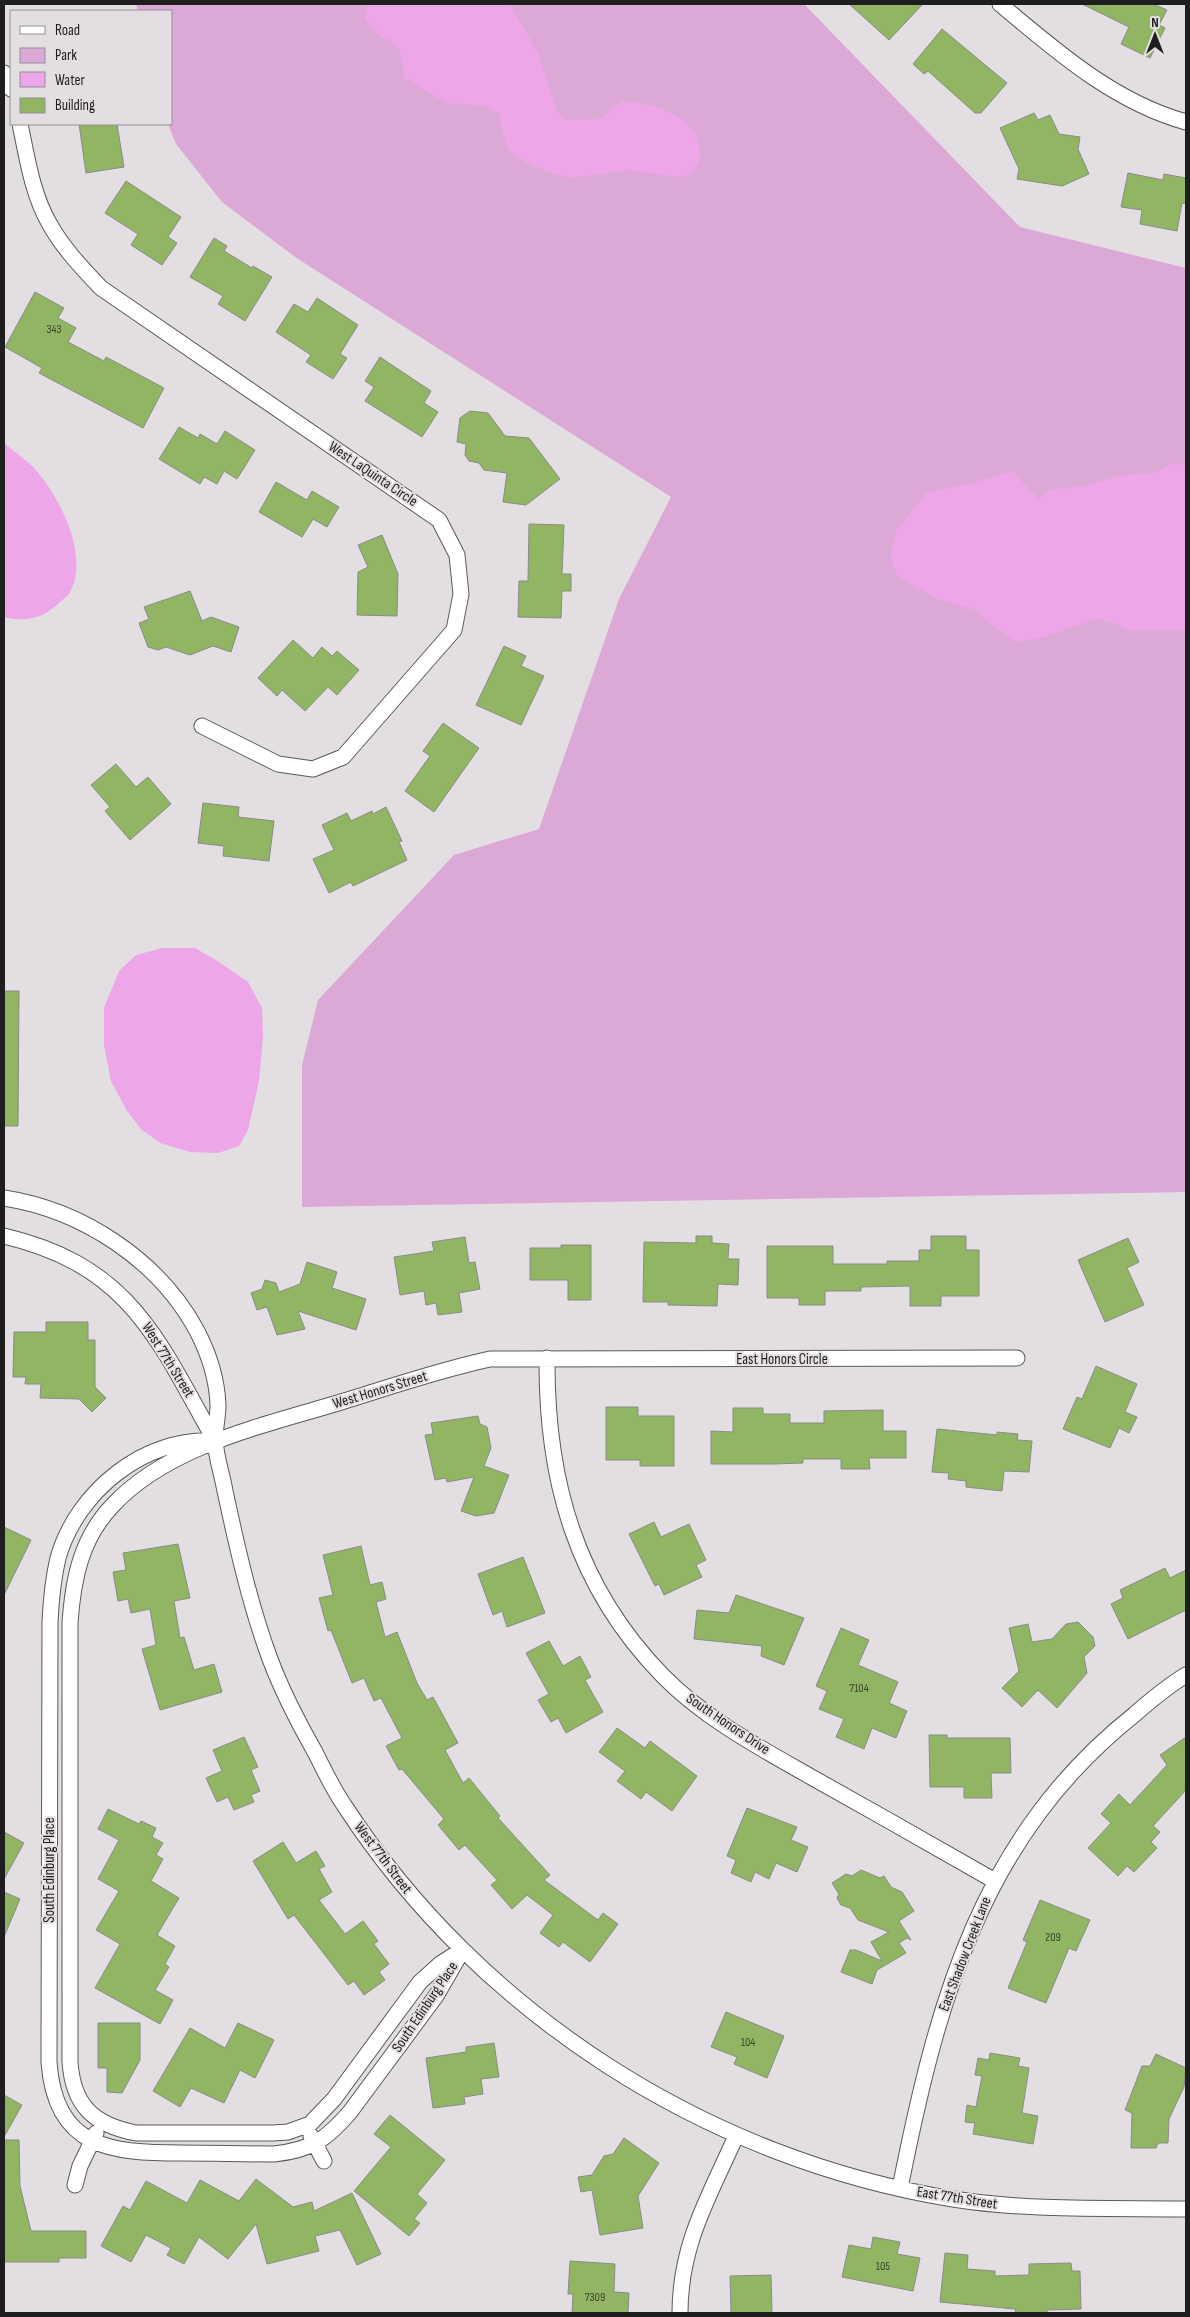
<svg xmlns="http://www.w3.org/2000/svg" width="1190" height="2317" font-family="'Sofia Sans Condensed',sans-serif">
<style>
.green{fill:#dca9d7}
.water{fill:#eda6e7}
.building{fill:#91b562;stroke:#8a8c88}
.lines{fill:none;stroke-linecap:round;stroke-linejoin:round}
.street-casing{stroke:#5b585a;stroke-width:17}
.street{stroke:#fff;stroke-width:15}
.labels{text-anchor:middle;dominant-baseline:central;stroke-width:4;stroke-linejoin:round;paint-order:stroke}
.number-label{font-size:12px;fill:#3c4430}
.street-label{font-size:15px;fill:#1f1e1f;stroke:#e2dee2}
</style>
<rect width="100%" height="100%" fill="#e2dee2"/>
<!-- green -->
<path class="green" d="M136,4h668l216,223 166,41v924l-884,15v-142l16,-65 136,-145 85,-26 80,-230 52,-102 -373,-238 -76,-57 -46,-58 -8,-20h3v-113h-33z"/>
<!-- water -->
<path class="water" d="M368,4h142l28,49 19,59 8,8 36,-1 20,-18c23,1 63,11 74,33 3,7 4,16 6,23l-9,17 -17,3 -44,-7 -61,8 -38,-12 -25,-17 -8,-35 -12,-8 -40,-3 -42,-25 -6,-29 -8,-9 -10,-3 -17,-18z
M4,443c9,8 20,15 29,24 26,28 57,88 37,125 -2,4 -8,8 -11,11 -17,16 -33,19 -55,14z
M1176,462l10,5v163h-56l-31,-12 -54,19 -27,5 -21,-12 -21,-20 -38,-11 -40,-22 -8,-21 6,-25 30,-38 44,-9 42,-13 27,28 9,-9 34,-4 41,-11 29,-1z
M162,948h33l21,12 32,22 14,26 1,29 -4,44 -11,49 -9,16 -21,7 -28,-1 -30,-9 -19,-14 -14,-18 -16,-30 -7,-36v-37l15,-37 17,-16z"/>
<!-- building -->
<path class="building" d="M849,4h74l-34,36z
M1082,4h71l14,6 -8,15 6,3 -15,30 -29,-14 8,-17z
M942,29l65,54 -26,30h-6l-47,-42 -4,3 -11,-10z
M1034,113l4,7 12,-5 9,19 21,3 -2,12 11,25 -27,12 -45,-7 2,-10 -19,-41z
M79,124h38l7,43 -38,6z
M1128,173l35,7 1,-6 22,4v26l-4,-1 -5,28 -37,-7 2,-14 -21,-3z
M126,181l55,36 -13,20 9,6 -15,22 -31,-20 7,-11 -33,-21z
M214,238l13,8 -3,5 28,17 1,-2 19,11 -27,44 -27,-17 5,-8 -33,-19z
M35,292l29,16 -6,10 18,10 -8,14 36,19 2,-4 58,31 -21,40 -104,-55 3,-5 -37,-21z
M317,298l41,27 -18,29 7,4 -14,21 -27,-17 5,-7 -35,-23 18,-28 14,8z
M380,357l51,34 -7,12 14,9 -16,25 -57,-36 9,-14 -9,-6z
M470,411l18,2 17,23 24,2 31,41 -34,26 -23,-3 4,-29 -23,-3 -5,-7 -10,-2 -4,-6 1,-11 -9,-2 3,-24z
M179,427l19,11 2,-4 17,10 8,-13 30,19 -18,29 -13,-8 -7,13 -13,-7 -4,7 -41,-25z
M276,482l31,18 5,-9 27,16 -12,20 -14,-8 -11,18 -43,-25z
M529,524l35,1 -2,49h9v17h-9l-1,27 -43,-1 1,-36h9z
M382,535l16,39 -1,42 -40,-1 1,-43 10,-5 -10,-22z
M190,591l12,30 9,-4 28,10 -8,25 -18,-6 -23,9 -24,-8 -8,3 -10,-3 -9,-24 10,-4 -5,-12z
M293,640l20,18 9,-11 10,9 5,-5 22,19 -22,25 -9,-8 -23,24 -23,-21 -5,6 -19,-18z
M504,646l22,10 -5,10 23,10 -23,49 -45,-20z
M443,723l36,25 -45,64 -29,-21 25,-35 -7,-5z
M116,764l20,23 12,-10 23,27 -41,36 -25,-29 5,-4 -19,-22z
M203,803l36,4 -1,10 36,4 -5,40 -46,-5 1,-10 -26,-3z
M386,807l16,34 -3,1 8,18 -54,26 -2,-4 -22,11 -16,-34 21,-9 -12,-25 25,-12 4,8 21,-10 1,3z
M4,991h15l-1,135h-14z
M696,1236h16v7l17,1 -1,15h11l-1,26 -20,-1 -1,22 -49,-1v-3h-25l1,-60 52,1z
M931,1236h35v14h13v46h-38v10h-31v-20l-49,1v4h-36v14h-26v-7h-32v-52h66v18h54v-3h32v-11h12z
M465,1237l4,26 6,-1 5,27 -21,4 3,19 -24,3 -2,-12 -10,2 -2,-14 -24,4 -6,-38 40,-6 -2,-9z
M1128,1238l11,24 -12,6 17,37 -39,17 -27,-62z
M561,1245h30v55h-23v-20h-38v-32h31z
M307,1262l30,10 -5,16 34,11 -10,31 -58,-19 7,18 -28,6 -10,-28 -10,3 -6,-17 11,-4 3,-9 11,3 3,9 21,-8z
M46,1322h42v18h7v47l11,11 -14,14 -13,-13 -39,-1 1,-14h-16l1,-7h-13l1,-45h32z
M1096,1366l41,18 -12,28 12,5 -8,16 -10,-5 -9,20 -47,-19 14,-32 5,2z
M606,1407h32v9h36v50h-34v-6h-34z
M733,1408h30v6h27v9h34v-12l59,-1v21h23v27h-37l1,11h-29v-10h-38v4l-29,1h-63v-33l22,1z
M478,1416l2,8 7,3 4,21 -7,18 25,9 -15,38 -18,3 -15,-5 13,-34 -27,5 -1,-4 -11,2 -10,-45 8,-1 -2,-11z
M937,1429l60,6v-3l21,2 -1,6 15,1 -3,31 -25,-1 -2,20 -36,-4v-6l-18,-2 1,-6 -17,-1z
M654,1522l7,15 28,-13 17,36 -10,5 6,12 -38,18 -5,-11 -4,2 -26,-52z
M4,1527l27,13 -27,55z
M178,1544l12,54 -16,3 6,37 4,-1 10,33 20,-6 8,28 -62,18 -18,-61 14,-4 -6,-36 -19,4 -3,-14 -10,2 -5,-29 13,-2 -3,-17z
M361,1546l9,39 12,-3 4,17 -10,3 9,35 12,-5 20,51 10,17 6,-3 25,46 -13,7 18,33 6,-5 31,38 -2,2 52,57 -6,5 54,40 5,-7 15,11 -28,38 -27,-20 -4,5 -19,-14 13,-18 -26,-20 -15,14 -21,-24 6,-5 -32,-35 -6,5 -21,-25 6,-6 -42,-50 -3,1 -13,-24 16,-8 -21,-40 -7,3 -10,-23 -12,5 -21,-53 -3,1 -9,-33 14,-3 -10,-40z
M523,1557l22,56 -38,14 -5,-16 -9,4 -15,-41z
M1165,1568l5,10 16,-8v40l-58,29 -17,-35 12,-6 -3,-8z
M736,1595l68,23 -20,47 -23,-9 1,-10 -68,-7 3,-29 32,3z
M1078,1622l15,15 2,9 -11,11 3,16 -30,35 -19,-18 -16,17 -20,-19 17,-17 -10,-43 19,-4 4,18 20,-3 14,-15z
M841,1628l28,12 -11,25 40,17 -9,21 18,8 -11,27 -24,-10 -8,21 -28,-12 8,-18 -25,-10 8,-18 -11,-5z
M549,1641l14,25 17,-10 11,21 -6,3 18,32 -37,21 -8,-15 -7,4 -13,-22 11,-6 -23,-41z
M617,1728l28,20 5,-7 47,35 -25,35 -26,-19 -5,7 -24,-18 8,-10 -26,-19z
M929,1735h18v3h63l1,35h-20l1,25h-28v-11h-34z
M244,1737l14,30 -7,3 9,21 -9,4 3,7 -20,8 -6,-13 -11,5 -11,-24 16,-7 -9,-21z
M1186,1737v53l-33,36 7,6 -9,10 6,6 -23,24 -7,-6 -9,10 -30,-28 23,-25 -10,-9 18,-20 11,11 37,-40 -7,-10z
M747,1808l50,19 -6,13 17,7 -11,25 -21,-9 -7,16 -14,-7 -4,10 -20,-9 5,-13 -9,-4z
M108,1809l31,15 2,-3 15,7 -4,9 11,6 -7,12 7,4 -12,22 28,17 -22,37 18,11 -10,18 4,3 -14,23 18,10 -13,24 -65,-36 25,-44 -24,-14 23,-39 -21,-12 21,-39 -21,-11z
M4,1832l20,11 -20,36z
M283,1842l13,21 20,-12 9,15 -6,3 13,23 -13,8 26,34 18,-13 15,20 -4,3 15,20 -10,8 6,8 -21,15 -10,-14 -6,4 -54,-70 -6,4 -35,-58z
M861,1870l19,8 4,-2 7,11 11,5 12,19 -15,10 12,19 -4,-2 -8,5 7,10 -29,17 -5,14 -31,-12 9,-22h6l26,11 -11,-19 18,-10 -31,-12 -8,-12 -9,-3 -4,-7 2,-4 -7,-11 14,-9 6,2z
M4,1892l16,7 -16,38z
M1040,1900l50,20 -14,31 -7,-3 -23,55 -38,-15 19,-46 -4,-2z
M726,2012l58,24 -17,42 -33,-14 3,-7 -26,-10z
M98,2023h42v37l-18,33 -15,-1v-24h-9z
M238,2023l36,17 -19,38 -15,-8 -16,33 -33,-15 -11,19 -27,-16 37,-63 35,20z
M494,2043l5,34 -18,2 2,15 -19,3 1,7 -32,4 -7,-50 40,-6v-5z
M990,2053l30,5 -2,8 11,2 -7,45 16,3 -5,28 -60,-10 2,-11 -10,-1 2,-17 9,2 6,-31 -7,-1 3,-17 11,2z
M1156,2054l30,14 -2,19 -15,32 -1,24h-10l-2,5h-25l1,-35 -7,-3 17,-44h8z
M4,2095l18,10 -18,32z
M390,2115l55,45 -28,34 10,9 -13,16 6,4 -11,13 -55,-45 37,-44 -17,-13z
M624,2138l35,25 -21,33 5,32 -43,7 -8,-45 -11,2 -3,-15 14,-2 12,-19 9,-2z
M4,2140h15l1,46 11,45h55v27h-27v4h-55z
M256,2179l37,28 19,-5 2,9 38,-18 29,61 -24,11 -17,-35 -25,6 4,15 -52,13 -11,-40 -28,35 -29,-22 -15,27 -17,-9 4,-7 -25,-13 -15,27 -30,-16 22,-40 7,4 16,-29 41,22 13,-23 39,21z
M873,2237l27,5 -3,12 23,4 -7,33 -71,-14 7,-32 22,4z
M945,2253l23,2 -1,14 28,2v5l34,-1v-11l42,-1 1,8h8l1,38 -34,1v3h-31l-1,-4 -75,-7z
M570,2261l45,3 -1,28 15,1 -1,20h-56l1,-19h-5z
M771,2275l1,38h-41l-1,-37z"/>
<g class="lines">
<defs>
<path id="street" d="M1000,4c56,47 114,98 186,118
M4,73l7,16
M20,124c7,33 12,69 29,99 13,24 33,45 52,65l338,232 18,35 4,39 -7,36 -111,127 -30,12 -35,-5 -76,-38
M4,1198c78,12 155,62 193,133 12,23 20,48 21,74 0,12 -3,23 -3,35 1,17 7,34 10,51 12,56 25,114 45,168 12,32 28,63 45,93 9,18 18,37 29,53 136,209 363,354 609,394 77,12 156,9 233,10
M4,1236c126,30 153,102 211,205
M547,1358c-1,122 29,229 116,318 42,43 99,73 150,102 61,34 121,68 182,103
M214,1441c-69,-4 -137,50 -156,117 -5,21 -7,43 -8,64l-1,440c6,87 63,91 133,91 31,0 61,1 92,1 37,-4 52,-14 76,-42l86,-116 26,-45
M462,1950l-22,14 -20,18 -86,117 -24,25 -22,8 -15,1h-137c-42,-8 -63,-27 -66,-71v-439c3,-44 11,-85 43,-118 56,-60 153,-80 228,-103 49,-15 98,-32 149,-43l527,-1
M311,2136l13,25
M75,2185l5,-19 16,-33
M900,2188c37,-185 80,-351 235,-474 16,-14 33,-28 51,-39
M680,2313c0,-69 29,-116 56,-177"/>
</defs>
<!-- street casing -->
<use href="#street" class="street-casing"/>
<!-- street -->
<use href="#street" class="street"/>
</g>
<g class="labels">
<!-- number labels -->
<g class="number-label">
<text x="54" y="329">343</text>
<text x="859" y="1688">7104</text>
<text x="1053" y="1937">209</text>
<text x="748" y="2042">104</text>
<text x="883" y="2266">105</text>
<text x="595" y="2297">7309</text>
</g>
<!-- street labels -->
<g class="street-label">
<text transform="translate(373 474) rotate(34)">West LaQuinta Circle</text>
<text x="782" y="1359">East Honors Circle</text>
<text transform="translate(168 1360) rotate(58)">West 77th Street</text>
<text transform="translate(380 1390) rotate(-17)">West Honors Street</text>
<text transform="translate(728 1724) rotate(34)">South Honors Drive</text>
<text transform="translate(383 1858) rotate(53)">West 77th Street</text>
<text transform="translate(49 1870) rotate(-90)">South Edinburg Place</text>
<text transform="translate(965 1954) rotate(-69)">East Shadow Creek Lane</text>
<text transform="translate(425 2007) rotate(-56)">South Edinburg Place</text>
<text transform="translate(957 2198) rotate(9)">East 77th Street</text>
</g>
</g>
<!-- border -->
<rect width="1190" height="2317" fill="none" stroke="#1f1e1f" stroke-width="10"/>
<!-- legend -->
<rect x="10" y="10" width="162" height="115" fill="#e2dee2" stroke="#949194"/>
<rect x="20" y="26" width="25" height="8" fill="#ffffff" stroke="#949194"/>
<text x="55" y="35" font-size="15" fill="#1f1e1f">Road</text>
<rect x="20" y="48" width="25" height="15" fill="#dca9d7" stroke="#949194"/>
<text x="55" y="60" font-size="15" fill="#1f1e1f">Park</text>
<rect x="20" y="72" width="25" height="15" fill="#eda6e7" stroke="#949194"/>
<text x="55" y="85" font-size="15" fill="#1f1e1f">Water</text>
<rect x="20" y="98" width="25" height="15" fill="#91b562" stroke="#949194"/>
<text x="55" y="110" font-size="15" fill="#1f1e1f">Building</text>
<!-- north arrow -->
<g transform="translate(1155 35)" stroke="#e2dee2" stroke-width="4" paint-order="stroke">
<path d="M0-4L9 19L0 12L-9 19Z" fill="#1f1e1f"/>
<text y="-8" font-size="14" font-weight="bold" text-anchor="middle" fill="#1f1e1f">N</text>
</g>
</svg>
